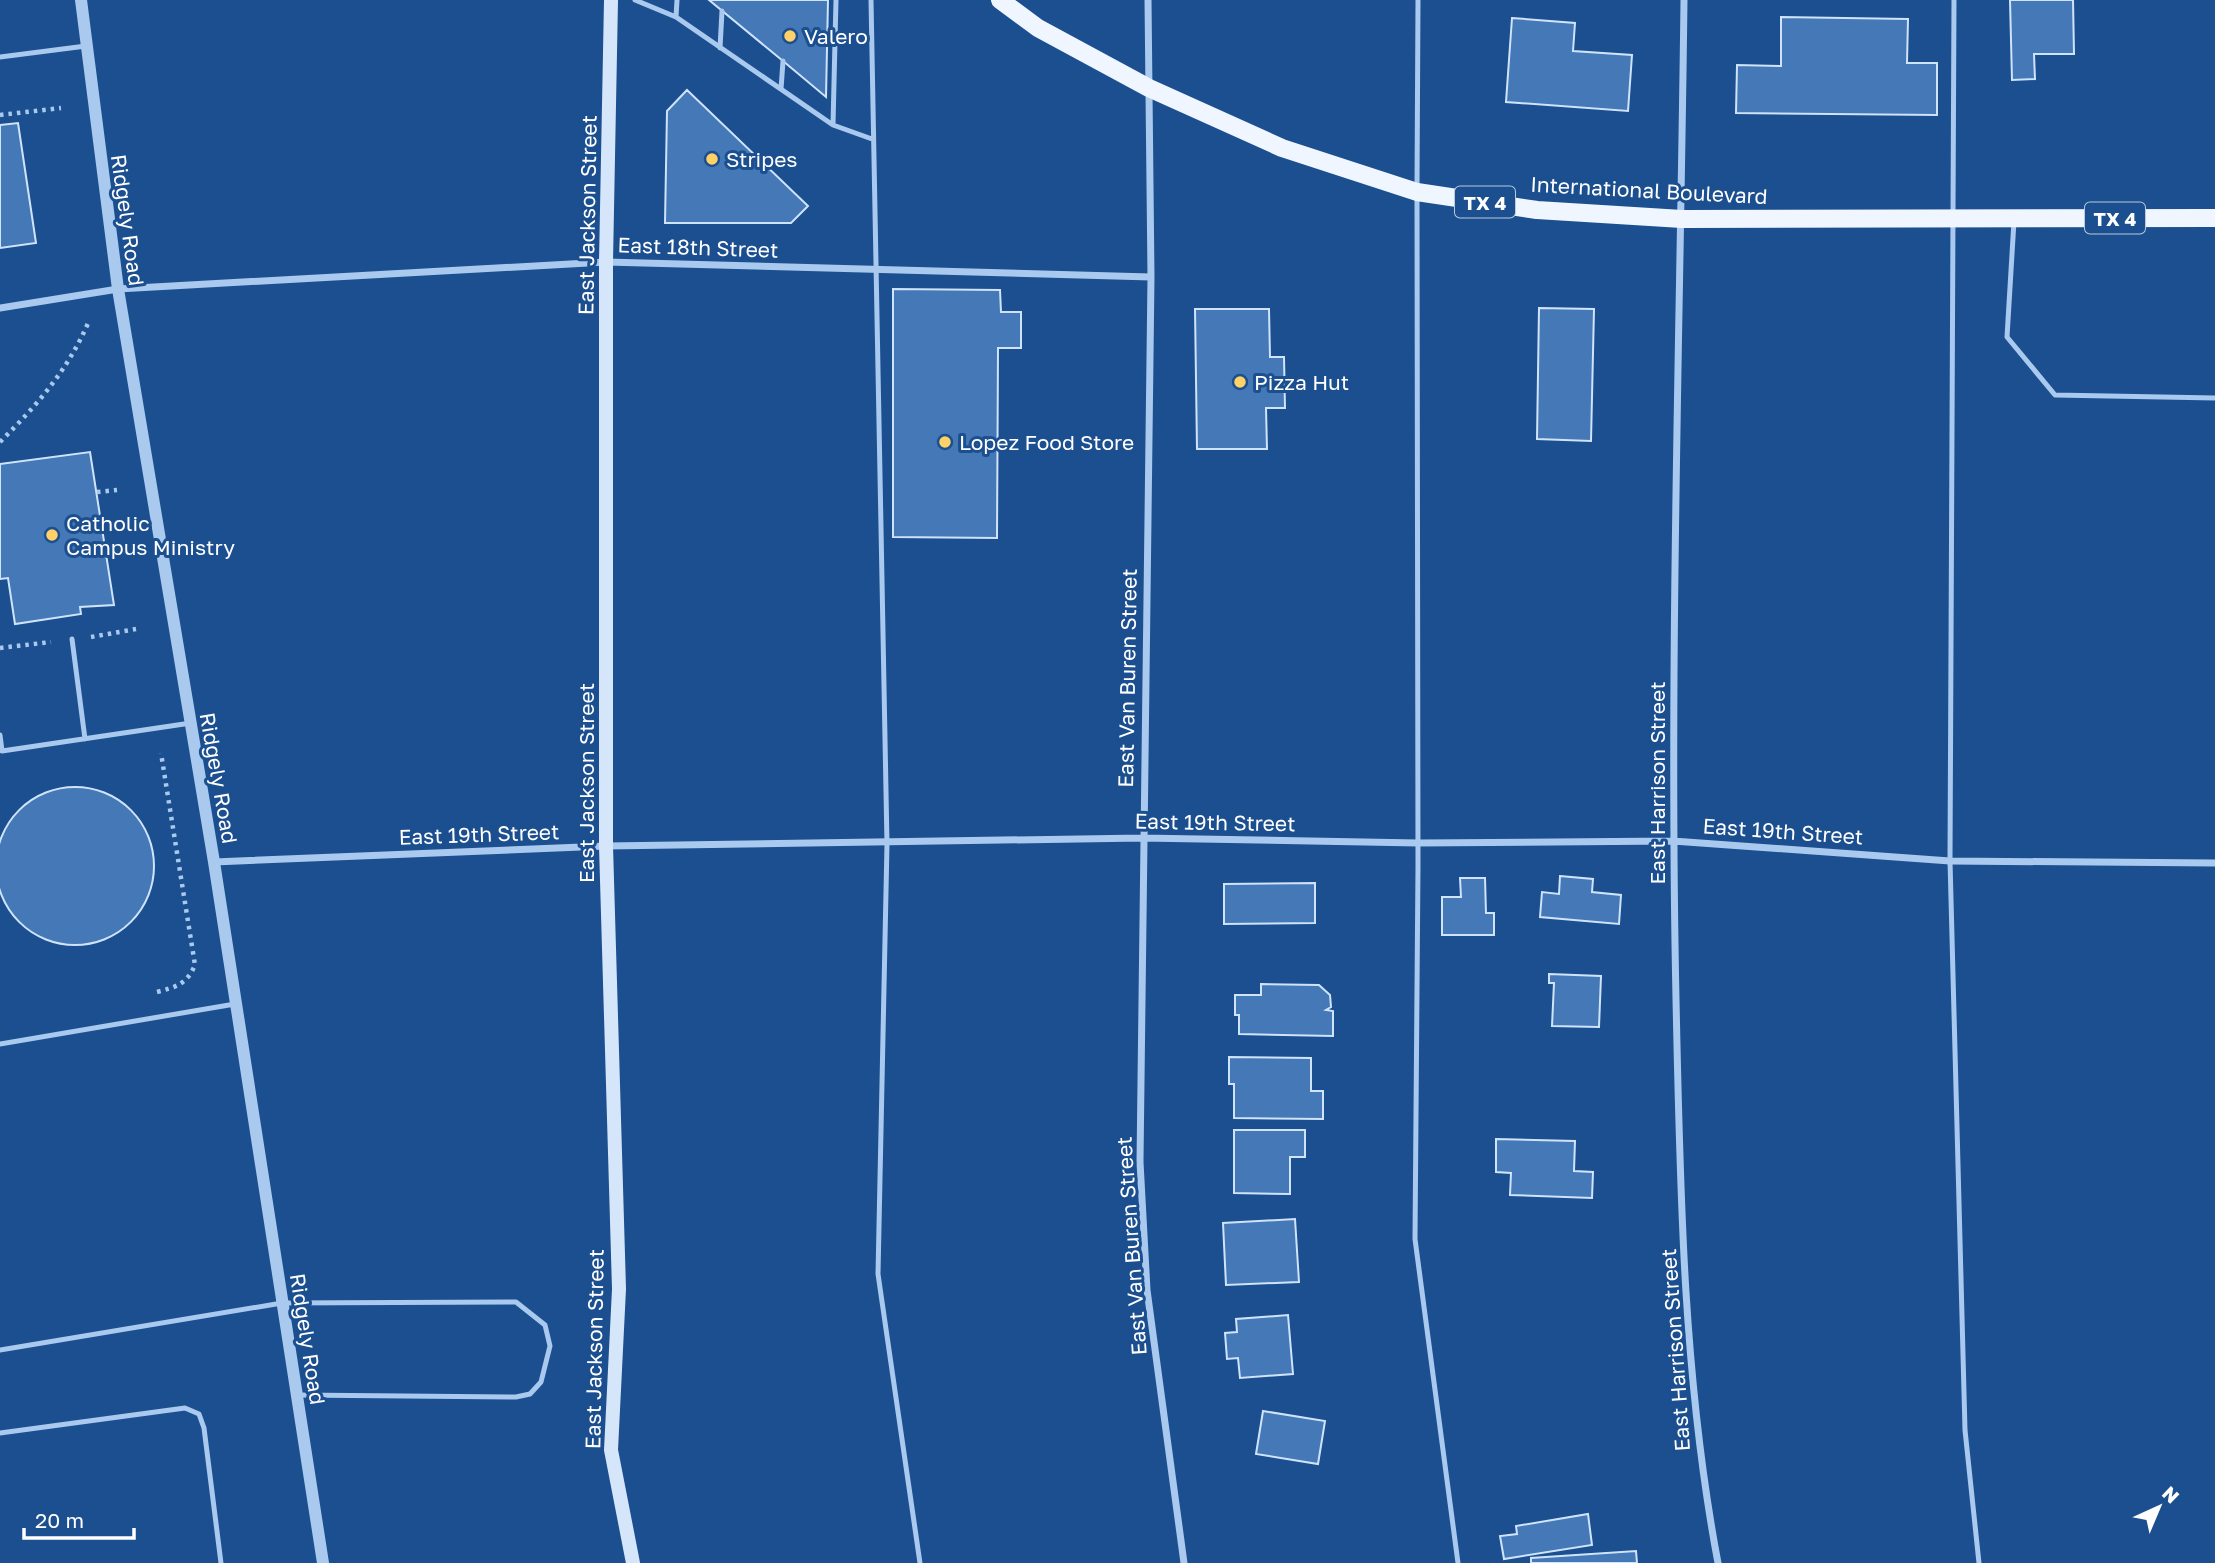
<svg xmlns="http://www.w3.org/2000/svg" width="2215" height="1563" font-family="'Golos Text',sans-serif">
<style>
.building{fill:#4478b7;stroke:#cfe3fa;stroke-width:2}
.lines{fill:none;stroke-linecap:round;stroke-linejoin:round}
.path{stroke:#a9c9ee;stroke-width:4.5;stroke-dasharray:3.5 5;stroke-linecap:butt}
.service{stroke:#a9c9ee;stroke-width:5}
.minor{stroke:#a9c9ee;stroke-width:7}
.tertiary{stroke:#a9c9ee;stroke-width:12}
.secondary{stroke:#d6e6fa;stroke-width:14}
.primary{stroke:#f0f6ff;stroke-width:18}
.poi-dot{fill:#ffd166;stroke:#1b4f8f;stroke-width:2.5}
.labels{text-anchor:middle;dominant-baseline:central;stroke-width:6;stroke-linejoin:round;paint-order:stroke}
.shield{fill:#1b4f8f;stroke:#bbcadd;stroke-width:2}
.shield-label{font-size:19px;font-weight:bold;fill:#fff}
.poi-label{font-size:21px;fill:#fff;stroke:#1b4f8f;text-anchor:start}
.street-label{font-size:21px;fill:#fff;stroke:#1b4f8f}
</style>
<rect width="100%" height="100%" fill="#1b4f8f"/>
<!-- building -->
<path class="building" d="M709,0h119l-2,97 -43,-36z
M2010,0h63l1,54h-40l1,25 -23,1z
M1781,17l127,2 -1,44h30v52l-201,-2 1,-48 44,1z
M1512,18l63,5 -2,28 59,4 -4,56 -122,-9z
M687,90l121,116 -17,17h-126l2,-112z
M18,123l18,120 -36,5v-123z
M893,289l107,1 1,22h20v36h-23l-1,190 -104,-1z
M1539,308l55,1 -3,132 -54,-2z
M1195,309h74l1,48h14l1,51h-19l1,41h-70z
M90,452l24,153 -34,2 1,7 -66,10 -7,-46 -8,1v-115z
M-4 866a79 79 0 1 1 158 0a79 79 0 1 1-158 0Z
M1560,876l33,3 -1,13 29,3 -2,29 -79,-7 2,-25 17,2z
M1460,878h25l1,35h8v22h-52v-38h19z
M1315,883v40l-91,1v-40z
M1549,974l52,2 -2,51 -47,-1 2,-43h-5z
M1261,984l58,1 11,10 1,12 -5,3 7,1v25l-94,-2v-19h-4v-20h26z
M1229,1057l82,1v33h12v28l-89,-1v-34h-5z
M1234,1130h71v27h-15v37l-56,-1z
M1496,1139l79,2 -1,30 19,1 -1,26 -82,-3 1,-22 -15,-1z
M1295,1219l4,63 -73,3 -3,-62z
M1288,1315l5,59 -53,4 -2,-20 -11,1 -2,-26 12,-1 -1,-13z
M1263,1411l62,10 -7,43 -62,-10z
M1588,1514l4,31 -88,14 -4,-23 17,-2 -1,-8z
M1636,1551l1,12h-106v-5z"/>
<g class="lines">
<!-- path -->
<path class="path" d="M0,115l61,-7
M0,442c38,-38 68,-72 89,-121
M97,492l20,-2
M91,637l45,-8
M0,648l51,-6
M157,992c19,-5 30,-8 38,-27l-34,-212"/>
<!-- service -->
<path class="service" d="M635,0l41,17 157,108 39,14
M871,0l16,844 -9,430 42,289
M1954,0l-4,861 15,569 14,133
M676,17l1,-17
M720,48l2,-37
M0,57l86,-11
M781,89l2,-28
M833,125l3,-125
M1417,187l1,-187
M1417,197l1,669 -3,373 43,324
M2014,221l-7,116 48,58 160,3
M72,639l13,100
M0,735l2,16 189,-28
M0,1044l235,-40
M0,1350l282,-47 234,-1 29,23 5,21 -9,36 -11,12 -14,3 -218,-2
M0,1433l185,-25 14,6 5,14 17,135"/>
<!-- minor -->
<path class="minor" d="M1148,0l3,277 -11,885 7,128 37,273
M1684,0c-4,333 -15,666 -8,999 4,188 7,379 42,564
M0,308l118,-19 488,-27 545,15
M214,862l392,-16 536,-8 276,5 255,-2 277,20 265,2"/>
<!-- tertiary -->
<path class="tertiary" d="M81,0l37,289 96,573 109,701"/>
<!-- secondary -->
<path class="secondary" d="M611,0l-5,262v584l13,443 -8,161 22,113"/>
<!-- primary -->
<path class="primary" d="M1000,0l38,28 111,60 133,60 135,44 120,18 145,9 533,-1"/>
</g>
<!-- markers -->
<g class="poi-dot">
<circle cx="790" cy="36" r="7"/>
<circle cx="712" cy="159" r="7"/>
<circle cx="1240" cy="382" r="7"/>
<circle cx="945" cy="442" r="7"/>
<circle cx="52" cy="535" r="7"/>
</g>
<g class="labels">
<!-- shield labels -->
<g class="shield">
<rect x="1455" y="186.5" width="60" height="31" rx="5"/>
<rect x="2085" y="202.5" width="60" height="31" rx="5"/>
</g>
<g class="shield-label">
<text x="1485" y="202">TX 4</text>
<text x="2115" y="218">TX 4</text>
</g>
<!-- poi labels -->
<g class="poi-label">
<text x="804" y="36">Valero</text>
<text x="726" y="159">Stripes</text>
<text x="1254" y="382">Pizza Hut</text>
<text x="959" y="442">Lopez Food Store</text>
<text x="66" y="523">Catholic<tspan x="66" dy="24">Campus Ministry</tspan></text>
</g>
<!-- street labels -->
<g class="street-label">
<text transform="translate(1649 190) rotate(3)">International Boulevard</text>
<text transform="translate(587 215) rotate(-89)">East Jackson Street</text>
<text transform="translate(128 220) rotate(82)">Ridgely Road</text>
<text transform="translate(698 247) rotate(2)">East 18th Street</text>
<text transform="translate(1127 678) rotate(-89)">East Van Buren Street</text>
<text transform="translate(219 778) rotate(80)">Ridgely Road</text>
<text transform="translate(586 783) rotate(-90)">East Jackson Street</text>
<text transform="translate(1657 783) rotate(-90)">East Harrison Street</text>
<text transform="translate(1215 822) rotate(1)">East 19th Street</text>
<text transform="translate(1783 831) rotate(4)">East 19th Street</text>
<text transform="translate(479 834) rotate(-2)">East 19th Street</text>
<text transform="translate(1131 1246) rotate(-94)">East Van Buren Street</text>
<text transform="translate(308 1339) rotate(81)">Ridgely Road</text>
<text transform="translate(594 1349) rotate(-89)">East Jackson Street</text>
<text transform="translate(1675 1350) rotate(-94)">East Harrison Street</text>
</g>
</g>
<!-- north arrow -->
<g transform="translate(2159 1507) rotate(44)" stroke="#1b4f8f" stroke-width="5" paint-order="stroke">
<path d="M0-5L12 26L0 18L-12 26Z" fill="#ffffff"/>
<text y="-10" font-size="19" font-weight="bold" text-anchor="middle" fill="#ffffff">N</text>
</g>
<!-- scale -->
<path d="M24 1528v10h110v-10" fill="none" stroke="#ffffff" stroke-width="3.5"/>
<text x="35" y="1528" font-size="21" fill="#ffffff" stroke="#1b4f8f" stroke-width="5" paint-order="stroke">20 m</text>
</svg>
